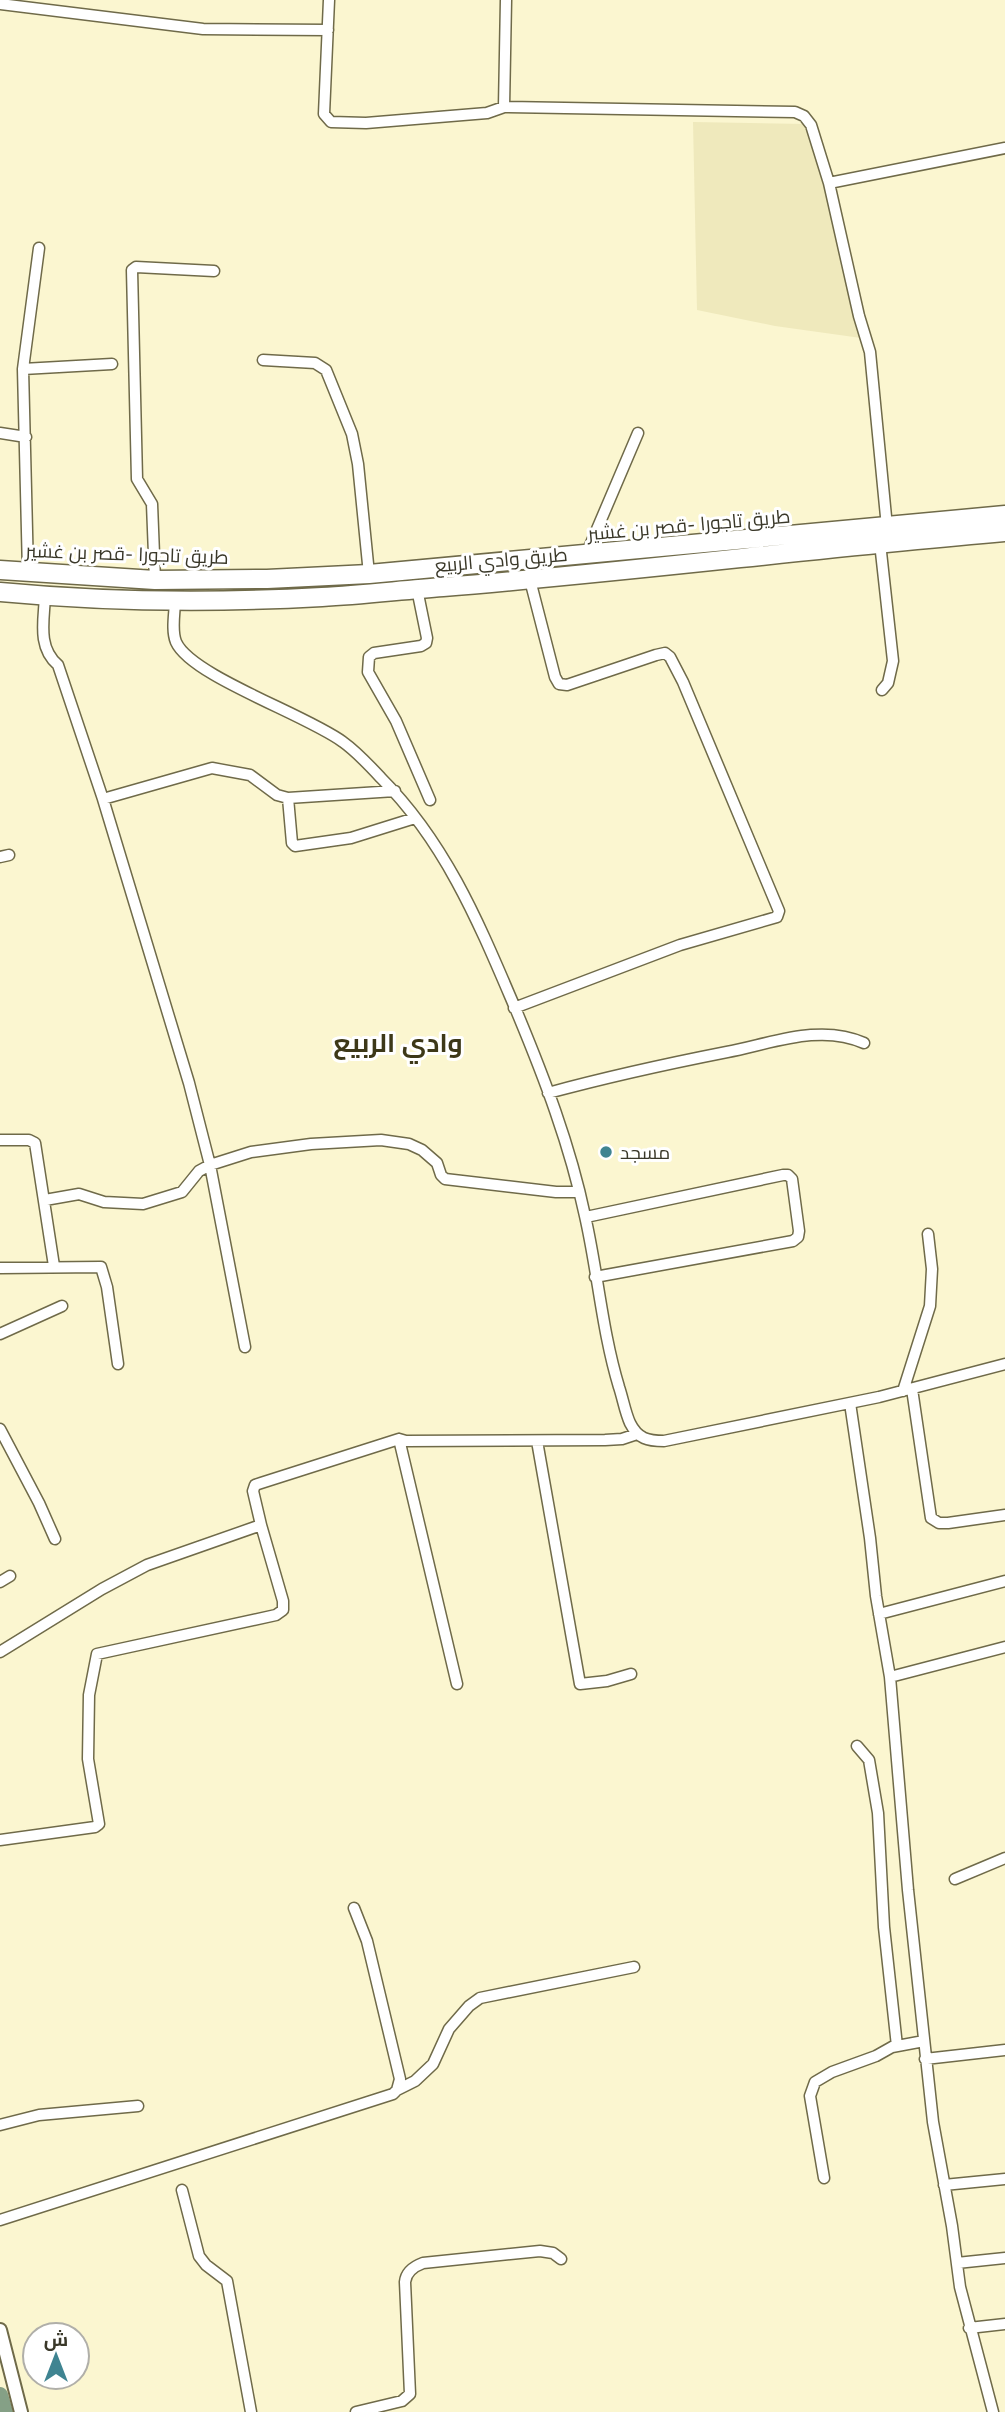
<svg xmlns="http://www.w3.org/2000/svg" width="1005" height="2412" font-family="'Roboto Serif',Cairo,serif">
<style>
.built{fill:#efe9bc}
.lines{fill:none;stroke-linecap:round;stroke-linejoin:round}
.river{stroke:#85a086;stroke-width:16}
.street-casing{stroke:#6f6a49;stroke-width:13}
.secondary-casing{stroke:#6f6a49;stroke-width:16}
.highway-casing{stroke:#6f6a49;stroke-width:21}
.street{stroke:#fff;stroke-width:10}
.secondary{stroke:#fff;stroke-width:12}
.highway{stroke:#fff;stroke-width:18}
.poi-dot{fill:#3f8491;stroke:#fff;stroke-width:2.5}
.labels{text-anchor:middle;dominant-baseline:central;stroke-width:6;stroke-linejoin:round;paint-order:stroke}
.street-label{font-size:19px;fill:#3a3829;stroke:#fff}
.poi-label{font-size:19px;fill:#3a3829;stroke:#fff;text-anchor:start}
.district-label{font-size:26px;font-weight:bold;fill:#3d3818;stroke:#fff}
</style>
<rect width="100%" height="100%" fill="#fbf6d0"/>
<!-- built -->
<path class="built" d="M693,122l113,2 10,23 45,191 -86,-12 -78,-16z"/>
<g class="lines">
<!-- river -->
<path class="river" d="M0,2395l5,17"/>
<defs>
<path id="street" d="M329,0l-5,114 7,8 35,1 121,-10 17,-6 291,5 9,4 7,9 18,58 30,133 11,36 17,175
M0,4l203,25 125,1
M504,107l2,-107
M829,183l176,-35
M263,360l52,3 11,7 26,64 6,30 11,110
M23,369l89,-5
M0,433l26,4
M880,543l13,118 -5,22 -6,7
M586,555l52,-122
M28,572l-5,-203 16,-121
M155,580l-3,-76 -15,-25 -5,-209 4,-3 78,4
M417,589l10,49 -1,5 -5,3 -47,7 -5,4 -1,15 28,49 34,79
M45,596c-1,24 -8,51 13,69l45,134 86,284 21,82 35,182
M175,600c0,12 -4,30 1,42 15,34 131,73 167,100 14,10 26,23 38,36 66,66 99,148 135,232 28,67 54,135 69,206 13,57 17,115 34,171 4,12 6,25 11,36 8,16 18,18 34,18l215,-44 126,-33
M288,798l4,45 3,3 56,-8 64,-20
M103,799l109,-31 38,7 27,20 11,3 107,-7
M0,857l9,-2
M514,1008l166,-63 97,-28 2,-6 -96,-229 -13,-25 -5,-4 -9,2 -89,30 -8,-1 -4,-7 -25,-97
M548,1093c59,-16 118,-29 179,-41 43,-8 93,-29 137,-9
M0,1140h29l6,3 19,123
M45,1200l34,-6 25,8 39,2 39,-12 17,-21 11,-6 41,-13 60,-8 70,-4 28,4 13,6 15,13 4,12 4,4 111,13h23
M586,1217l197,-42h5l4,4 7,52 -1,6 -5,4 -198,36
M0,1268l101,-1 6,20 11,77
M0,1334l62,-28
M912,1389l19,129 8,5h9l57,-8
M903,1391l27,-85 2,-37 -4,-35
M850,1403l20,135 6,58 14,81 18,213 25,232 19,104 8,61 33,125
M0,1429l39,74 16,36
M399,1439l58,245
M537,1441l43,243 27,-3 24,-7
M0,1582l10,-6
M879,1614l126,-33
M0,1652l102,-63 45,-24 114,-40 -8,-34 2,-6 6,-2 138,-44 7,2 199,-1 17,-1 15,-5
M890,1677l115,-30
M857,1746l12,14 9,53 6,114 13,119
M0,1840l95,-13 4,-3 -11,-65 1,-64 8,-41 179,-39 7,-5v-9l-22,-76
M955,1879l50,-21
M925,2059l80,-9
M397,2090l18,-9 18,-17 16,-35 20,-23 11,-8 154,-31
M0,2125l39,-10 99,-9
M824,2178l-14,-82 5,-14 17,-10 44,-16 16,-9 32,-6
M944,2185l61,-6
M182,2190l17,66 7,9 21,16 24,131
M0,2220l393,-126 4,-4 3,-11 -33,-138 -13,-33
M957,2263l48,-5
M969,2328l36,-4
M356,2412l46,-11 8,-7 -5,-112c1,-10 10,-16 18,-19l117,-12 13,2 8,6"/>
<path id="secondary" d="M0,2330l21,82"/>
<path id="highway" d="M0,570l155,10 112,-1 102,-5 636,-59
M0,592c106,10 215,11 322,5 40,-2 80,-7 121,-10 188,-15 374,-39 562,-55"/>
</defs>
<!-- street casing -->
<use href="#street" class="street-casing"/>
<!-- secondary casing -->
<use href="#secondary" class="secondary-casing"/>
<!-- highway casing -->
<use href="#highway" class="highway-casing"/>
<!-- street -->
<use href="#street" class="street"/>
<!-- secondary -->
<use href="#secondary" class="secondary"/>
<!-- highway -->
<use href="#highway" class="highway"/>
</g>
<!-- markers -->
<circle class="poi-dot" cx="606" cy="1152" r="7"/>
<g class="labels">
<!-- street labels -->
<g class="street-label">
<text transform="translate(689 525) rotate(-5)">طريق تاجورا -قصر بن غشير</text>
<text transform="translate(127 554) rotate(2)">طريق تاجورا -قصر بن غشير</text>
<text transform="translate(501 560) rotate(-5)">طريق وادي الربيع</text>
</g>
<!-- poi labels -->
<g class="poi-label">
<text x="620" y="1152">مسجد</text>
</g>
<!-- district labels -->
<g class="district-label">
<text x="398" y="1043">وادي الربيع</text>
</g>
</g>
<!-- north arrow -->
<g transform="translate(56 2356)"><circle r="33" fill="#ffffff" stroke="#b0afa9" stroke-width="2"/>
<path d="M0-5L12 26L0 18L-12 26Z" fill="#3f8491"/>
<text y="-10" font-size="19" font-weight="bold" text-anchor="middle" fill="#3a3829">ش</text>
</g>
</svg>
